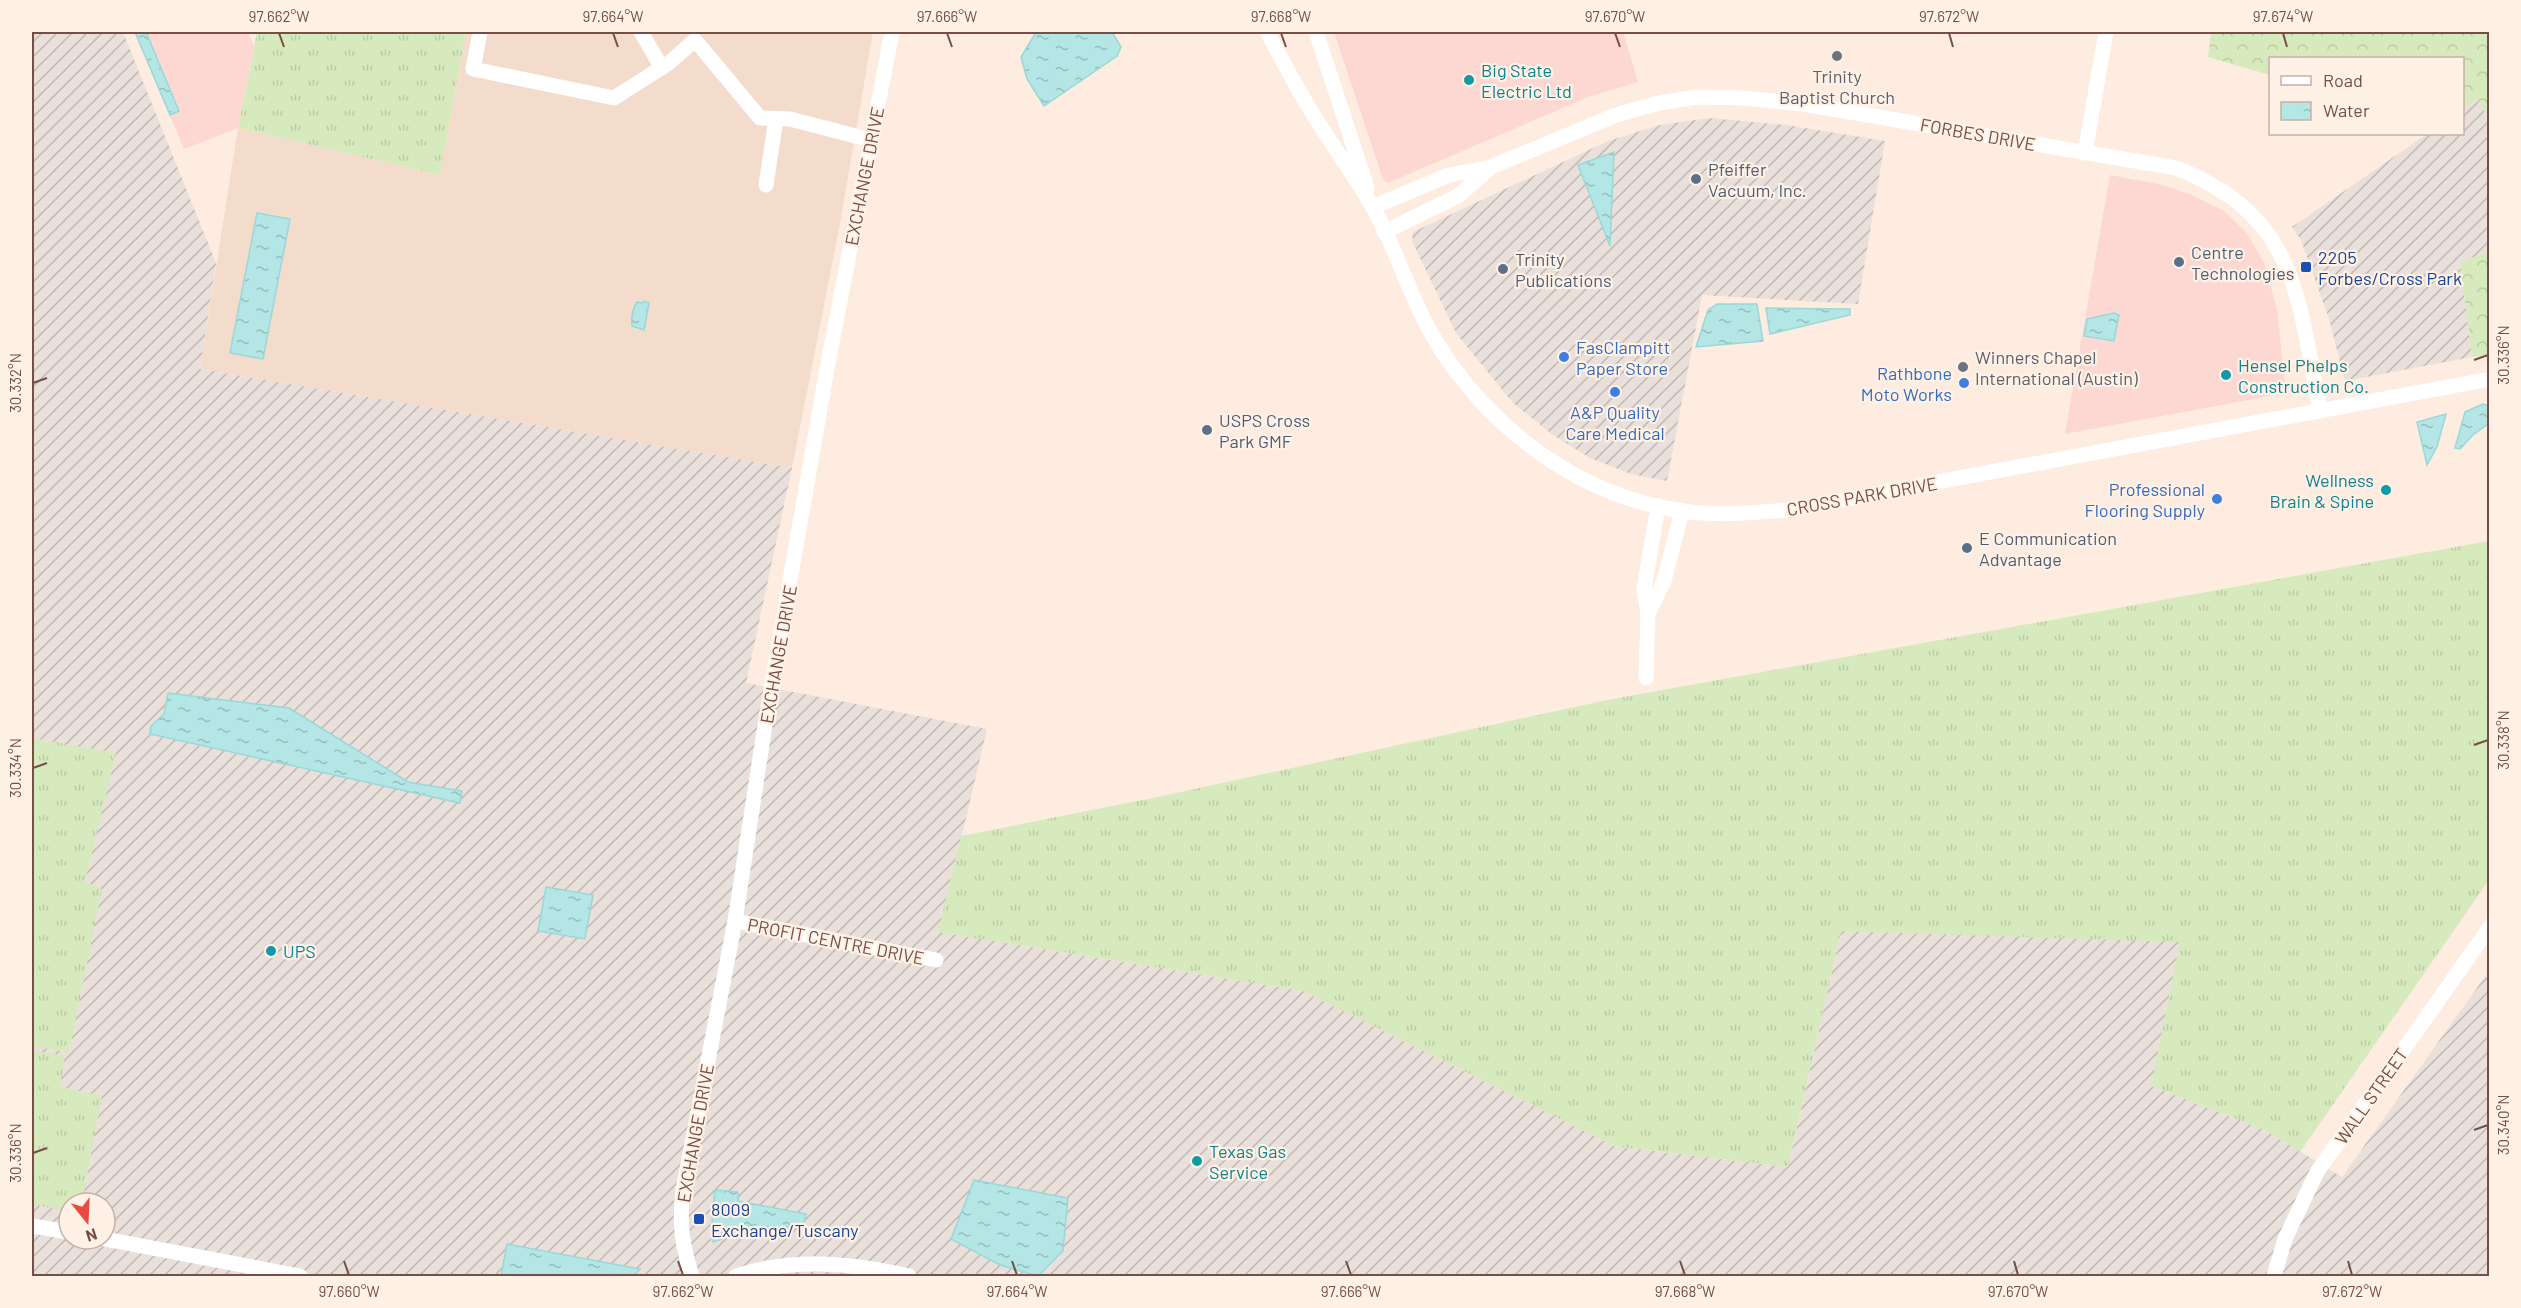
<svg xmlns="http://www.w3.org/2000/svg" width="2521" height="1308" font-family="Barlow,sans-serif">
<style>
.residential{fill:#f4dccd}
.commercial{fill:#fdd8d2}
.industrial{fill:url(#industrial-furrows);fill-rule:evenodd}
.grass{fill:url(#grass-tufts)}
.forest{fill:url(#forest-crowns)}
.water{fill:url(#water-ripples);stroke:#99d8d8;stroke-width:1.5}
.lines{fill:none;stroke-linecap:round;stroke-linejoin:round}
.minor{stroke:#fff;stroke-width:15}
.ticks{fill:none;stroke:#734f46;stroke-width:2}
.worship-dot{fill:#6b7280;stroke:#fff1e5;stroke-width:2}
.culture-dot{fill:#0f9aa8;stroke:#fff1e5;stroke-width:2}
.service-dot{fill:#5c6f8a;stroke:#fff1e5;stroke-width:2}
.transit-dot{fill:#1a4fb4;stroke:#fff1e5;stroke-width:2}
.shop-dot{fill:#3f7fe0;stroke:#fff1e5;stroke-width:2}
.labels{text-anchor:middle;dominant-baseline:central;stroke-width:4.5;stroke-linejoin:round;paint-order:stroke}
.culture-label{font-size:18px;fill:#0d838f;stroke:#fff1e5;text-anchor:start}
.worship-label{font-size:18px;fill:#5b616d;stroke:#fff1e5}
.street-label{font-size:18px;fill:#734f46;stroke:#fff1e5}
.service-label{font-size:18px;fill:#4e5e75;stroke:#fff1e5;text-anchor:start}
.transit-label{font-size:18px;fill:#164399;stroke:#fff1e5;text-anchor:start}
.shop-label{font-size:18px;fill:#366cbe;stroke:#fff1e5;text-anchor:end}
.neatline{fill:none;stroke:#734f46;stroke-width:2}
.ticks-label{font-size:15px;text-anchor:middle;fill:#734f46}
</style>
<defs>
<pattern id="industrial-furrows" width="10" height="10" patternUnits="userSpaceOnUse" patternTransform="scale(1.5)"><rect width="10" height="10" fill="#eae0db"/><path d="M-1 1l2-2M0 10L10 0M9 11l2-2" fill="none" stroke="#c2b8b3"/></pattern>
<pattern id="grass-tufts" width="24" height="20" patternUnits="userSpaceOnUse" patternTransform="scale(1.5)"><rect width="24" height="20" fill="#d7eabe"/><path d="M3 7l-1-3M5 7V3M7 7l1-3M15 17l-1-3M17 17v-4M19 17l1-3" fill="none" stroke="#bccaa5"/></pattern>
<pattern id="forest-crowns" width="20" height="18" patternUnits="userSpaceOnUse" patternTransform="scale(1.5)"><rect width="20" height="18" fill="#d7eabe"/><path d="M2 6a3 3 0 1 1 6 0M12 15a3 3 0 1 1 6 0" fill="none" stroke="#bccaa5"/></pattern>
<pattern id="water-ripples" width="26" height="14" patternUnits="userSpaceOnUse" patternTransform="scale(1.5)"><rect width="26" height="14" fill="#b3e6e5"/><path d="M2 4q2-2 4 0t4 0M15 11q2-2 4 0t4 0" fill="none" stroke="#96bdbb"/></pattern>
</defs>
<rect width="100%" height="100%" fill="#fdecdf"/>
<!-- residential -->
<path class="residential" d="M466,32h407l-34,197 -47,239 -592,-99 38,-241 202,47z"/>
<!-- commercial -->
<path class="commercial" d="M135,32h113l6,14 -16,82 -54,21z
M1334,32h289l15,50 -50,15 -200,86 -5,-4z
M2110,175l49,9 30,10 35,17 22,21 18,31 13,46 9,84 -221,41z"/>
<!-- industrial -->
<path class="industrial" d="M37,32h86l93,231 -16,106 592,99 -46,215 241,46 -48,203 364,59 311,155 174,21 53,-236 323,-53 17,64 -30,144 114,44 77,47 147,-206v305h-2457v-1242zM69,1203h36v36h-36z
M2476,99l13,19v134l-29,10 12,95 -127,24 -16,-62 -28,-79 -9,-13 135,-93h35l1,-26z
M1709,118l77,7 99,16 -27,163 -156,-9 -35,186 -36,-7 -41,-16 -37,-23 -40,-32 -57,-70 -44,-92 1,-9 195,-91 52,-16z"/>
<!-- grass -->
<path class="grass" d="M257,32h209l-26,143 -202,-47z
M2489,541v339l-189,272 -35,-22 -114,-44 29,-144 -339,-11 -53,236 -174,-21 -311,-155 -365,-59 23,-96 192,-38 454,-98z
M32,738l84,15 -31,129 17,7 -33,164 -37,-7z
M32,1050l33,6 -5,31 42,9 -20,107h-13v9l-37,-8z"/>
<!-- forest -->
<path class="forest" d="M2211,32h278v86l-13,-19 -13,9 -1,-50h-192v17l-62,-18z
M2489,252v103l-17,2 -12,-95z"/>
<!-- water -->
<path class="water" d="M135,32h11l33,79 -9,4z
M1036,32h76l9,15 -4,9 -73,50 -17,-27 -6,-22z
M1614,152l-4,94 -32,-81z
M257,213l33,6 -27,140 -33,-6z
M644,301l5,2 -5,27 -12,-4c-1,-9 0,-16 5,-24l6,1z
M1717,304h40l6,37 -67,6 12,-37z
M1766,308l84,1v6l-80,19z
M2114,313l5,2 -5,26 -30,-5 3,-17z
M2483,404l6,2v17l-16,12 -13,14 -5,-1 10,-36z
M2446,414l-9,33 -10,18 -10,-43z
M168,693l121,15 119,74 54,9 -2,12 -310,-69 1,-8 13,-12z
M546,887l47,8 -8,44 -47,-8z
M974,1180l94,18 -5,53 -25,25 -38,-11 -49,-26z
M715,1190l23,2v9l68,13 -3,13h-43l-47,15 -1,-26z
M507,1244l133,25 -6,7h-133z"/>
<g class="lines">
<!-- minor -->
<path class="minor" d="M480,32l-7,37 141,29 55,-35 26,-23 65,78 30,1 81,21
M641,32l21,36
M1267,32c16,29 31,59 49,87 18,29 39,57 56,87 25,42 37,91 62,132 53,89 145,159 249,173 35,5 69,2 104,-1l703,-131
M1316,32l51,155
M2085,153l21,-121
M766,185l10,-66
M1373,207l76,-32 42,-8 125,-52 43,-12 38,-6 46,1 60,6 373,64c122,48 122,130 144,243
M1384,232l74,-36 33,-29
M1648,614l16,-33 18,-70
M1646,678l2,-64 -4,-25 14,-83
M735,921l201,39
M32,1226l37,6
M105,1239l195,37
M692,1276c-10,-31 -13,-53 -9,-86l52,-269 32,-209 61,-349 64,-331
M736,1276c56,-19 115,-13 173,0
M2274,1276l11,-37 32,-67 173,-245"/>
</g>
<!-- ticks -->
<path class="ticks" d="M279,33l5,14M613,33l5,14M947,33l5,14M1281,33l5,14M1615,33l5,14M1949,33l4,14M2283,33l4,14M2474,360l14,-5M33,383l14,-5M2474,745l14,-5M33,768l14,-5M2474,1130l14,-5M33,1153l14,-5M344,1261l5,14M678,1261l5,14M1012,1261l5,14M1346,1261l5,14M1680,1261l5,14M2014,1261l4,14M2348,1261l4,14"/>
<!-- markers -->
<g class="worship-dot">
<circle cx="1837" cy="56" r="6"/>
<circle cx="1963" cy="367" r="6"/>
</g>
<g class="culture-dot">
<circle cx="1469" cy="80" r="6"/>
<circle cx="2226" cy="375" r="6"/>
<circle cx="2386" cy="490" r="6"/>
<circle cx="271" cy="951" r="6"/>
<circle cx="1197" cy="1161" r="6"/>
</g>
<g class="service-dot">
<circle cx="1696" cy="179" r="6"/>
<circle cx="2179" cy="262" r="6"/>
<circle cx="1503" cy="269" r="6"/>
<circle cx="1207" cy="430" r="6"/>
<circle cx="1967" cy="548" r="6"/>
</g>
<g class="transit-dot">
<rect x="2300" y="261" width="12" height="12" rx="3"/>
<rect x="693" y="1213" width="12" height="12" rx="3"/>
</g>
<g class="shop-dot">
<circle cx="1564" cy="357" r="6"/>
<circle cx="1964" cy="383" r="6"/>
<circle cx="1615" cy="392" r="6"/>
<circle cx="2217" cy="499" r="6"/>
</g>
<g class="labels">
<!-- culture labels -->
<g class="culture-label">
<text x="1481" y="70">Big State<tspan x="1481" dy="21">Electric Ltd</tspan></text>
<text x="2238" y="365">Hensel Phelps<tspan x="2238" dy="21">Construction Co.</tspan></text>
<text x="2374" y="480" text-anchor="end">Wellness<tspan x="2374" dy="21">Brain &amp; Spine</tspan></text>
<text x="283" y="951">UPS</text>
<text x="1209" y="1151">Texas Gas<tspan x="1209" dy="21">Service</tspan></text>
</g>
<!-- worship labels -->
<g class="worship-label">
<text x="1837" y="76">Trinity<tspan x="1837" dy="21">Baptist Church</tspan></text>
<text x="1975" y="357" text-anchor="start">Winners Chapel<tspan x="1975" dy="21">International (Austin)</tspan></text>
</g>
<!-- street labels -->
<g class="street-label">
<text transform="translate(1978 134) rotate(10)">FORBES DRIVE</text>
<text transform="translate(864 176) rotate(-79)">EXCHANGE DRIVE</text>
<text transform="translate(1862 496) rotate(-10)">CROSS PARK DRIVE</text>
<text transform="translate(778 654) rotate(-80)">EXCHANGE DRIVE</text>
<text transform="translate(836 941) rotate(11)">PROFIT CENTRE DRIVE</text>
<text transform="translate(2371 1096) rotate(-55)">WALL STREET</text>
<text transform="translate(695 1133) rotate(-80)">EXCHANGE DRIVE</text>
</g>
<!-- service labels -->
<g class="service-label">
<text x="1708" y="169">Pfeiffer<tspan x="1708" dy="21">Vacuum, Inc.</tspan></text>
<text x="2191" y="252">Centre<tspan x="2191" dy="21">Technologies</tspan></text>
<text x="1515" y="259">Trinity<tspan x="1515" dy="21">Publications</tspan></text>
<text x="1219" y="420">USPS Cross<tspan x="1219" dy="21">Park GMF</tspan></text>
<text x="1979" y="538">E Communication<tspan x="1979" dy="21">Advantage</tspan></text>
</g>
<!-- transit labels -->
<g class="transit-label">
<text x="2318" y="257">2205<tspan x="2318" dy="21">Forbes/Cross Park</tspan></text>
<text x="711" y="1209">8009<tspan x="711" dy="21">Exchange/Tuscany</tspan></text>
</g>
<!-- shop labels -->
<g class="shop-label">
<text x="1576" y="347" text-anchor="start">FasClampitt<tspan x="1576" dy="21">Paper Store</tspan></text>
<text x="1952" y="373">Rathbone<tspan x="1952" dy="21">Moto Works</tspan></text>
<text x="1615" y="412" text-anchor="middle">A&amp;P Quality<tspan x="1615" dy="21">Care Medical</tspan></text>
<text x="2205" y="489">Professional<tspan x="2205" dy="21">Flooring Supply</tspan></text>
</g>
</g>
<!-- border -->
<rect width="2521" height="1308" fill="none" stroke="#fff1e5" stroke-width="66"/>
<!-- legend -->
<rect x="2269" y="57" width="195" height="78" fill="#fff1e5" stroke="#c7b0a5" stroke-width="1.5"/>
<rect x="2281" y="76" width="30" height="9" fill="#ffffff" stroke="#c7b0a5" stroke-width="1.5"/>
<text x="2323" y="87" font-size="18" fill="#734f46">Road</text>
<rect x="2281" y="102" width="30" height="18" fill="url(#water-ripples)" stroke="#c7b0a5" stroke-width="1.5"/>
<text x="2323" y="117" font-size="18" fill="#734f46">Water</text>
<!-- north arrow -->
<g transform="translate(87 1221) rotate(162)"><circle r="28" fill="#fff1e5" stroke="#c7b0a5" stroke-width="1.5"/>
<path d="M0-4.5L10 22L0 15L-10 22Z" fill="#ea4b40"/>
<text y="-9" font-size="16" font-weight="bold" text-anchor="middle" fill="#734f46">N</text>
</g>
<rect x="33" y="33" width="2455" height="1242" class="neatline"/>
<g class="ticks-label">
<text x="279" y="22">97.662°W</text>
<text x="613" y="22">97.664°W</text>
<text x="947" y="22">97.666°W</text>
<text x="1281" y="22">97.668°W</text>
<text x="1615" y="22">97.670°W</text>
<text x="1949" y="22">97.672°W</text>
<text x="2283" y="22">97.674°W</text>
<text transform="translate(2504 355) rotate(-90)" y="5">30.336°N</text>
<text transform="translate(16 383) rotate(-90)" y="5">30.332°N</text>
<text transform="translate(2504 740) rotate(-90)" y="5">30.338°N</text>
<text transform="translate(16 768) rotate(-90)" y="5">30.334°N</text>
<text transform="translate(2504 1125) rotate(-90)" y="5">30.340°N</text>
<text transform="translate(16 1153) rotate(-90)" y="5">30.336°N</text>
<text x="349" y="1297">97.660°W</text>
<text x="683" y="1297">97.662°W</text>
<text x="1017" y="1297">97.664°W</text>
<text x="1351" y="1297">97.666°W</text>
<text x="1685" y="1297">97.668°W</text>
<text x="2018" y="1297">97.670°W</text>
<text x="2352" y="1297">97.672°W</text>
</g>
</svg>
